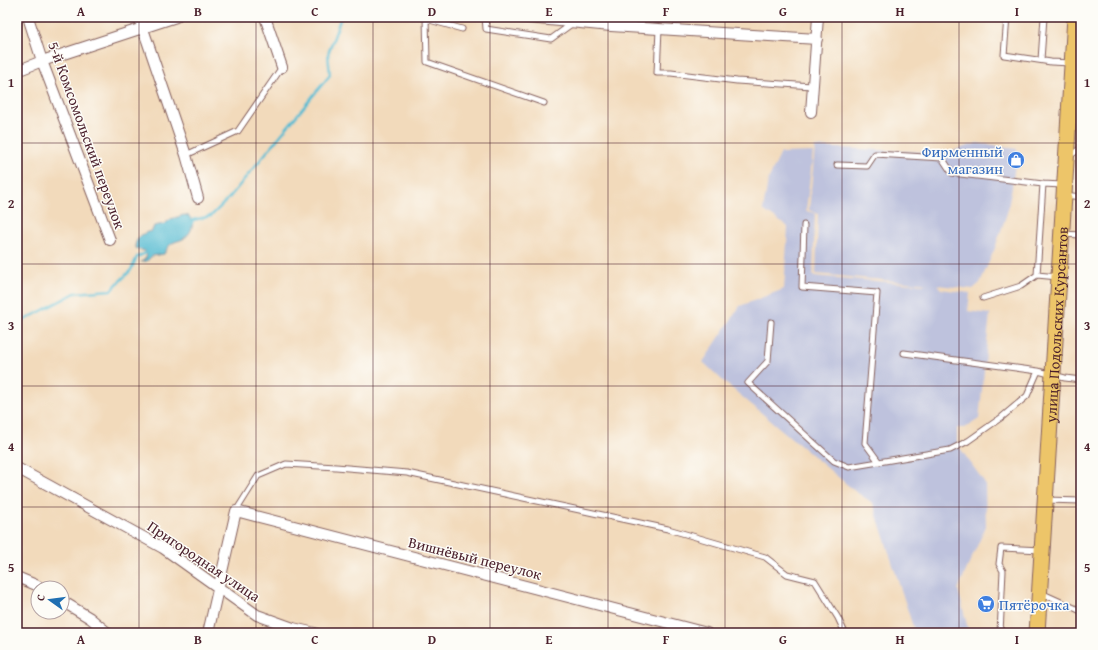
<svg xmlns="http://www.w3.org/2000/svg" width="1098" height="650" font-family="'Gentium Book Plus',serif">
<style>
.industrial{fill:#bec2dd}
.green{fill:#97c26f;stroke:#70704d}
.water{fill:#54bbd2;stroke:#4f6d7e}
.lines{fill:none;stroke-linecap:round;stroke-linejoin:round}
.stream{stroke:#54bbd2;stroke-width:2.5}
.service-casing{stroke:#85605d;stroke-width:7}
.minor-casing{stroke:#85605d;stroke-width:12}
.primary-casing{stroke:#85605d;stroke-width:17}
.service{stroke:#fff;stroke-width:5}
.minor{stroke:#fff;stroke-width:10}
.primary{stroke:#edc569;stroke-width:15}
.grid{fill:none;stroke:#4a1f2b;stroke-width:1;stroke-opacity:0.55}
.labels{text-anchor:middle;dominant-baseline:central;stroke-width:3;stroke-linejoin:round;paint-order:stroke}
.street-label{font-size:15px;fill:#4a1f2b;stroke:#fdfcf7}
.shop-label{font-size:15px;fill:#366cbe;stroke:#fdfcf7;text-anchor:end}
.neatline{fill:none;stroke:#4a1f2b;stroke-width:1.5}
.grid-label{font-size:13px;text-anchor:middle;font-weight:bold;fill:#4a1f2b}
</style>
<rect width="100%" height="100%" fill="#fdfcf7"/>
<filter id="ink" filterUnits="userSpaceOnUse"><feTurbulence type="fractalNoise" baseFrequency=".025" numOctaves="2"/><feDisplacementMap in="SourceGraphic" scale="8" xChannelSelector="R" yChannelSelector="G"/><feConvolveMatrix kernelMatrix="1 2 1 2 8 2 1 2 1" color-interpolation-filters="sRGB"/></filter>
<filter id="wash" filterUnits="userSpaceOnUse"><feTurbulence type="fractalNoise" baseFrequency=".012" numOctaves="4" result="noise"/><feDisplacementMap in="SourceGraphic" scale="16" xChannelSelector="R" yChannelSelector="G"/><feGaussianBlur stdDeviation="0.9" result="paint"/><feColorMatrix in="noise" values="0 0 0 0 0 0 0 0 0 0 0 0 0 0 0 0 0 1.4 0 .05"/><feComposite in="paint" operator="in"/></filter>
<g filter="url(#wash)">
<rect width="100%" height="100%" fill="#f2dabb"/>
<!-- industrial -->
<path class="industrial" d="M977,143l40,6 -5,38 -5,26 -12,35 -15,35 -7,6 -36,-4 4,4 29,4 -2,18 22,3 -11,105 -14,9h-8v16l28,39 1,43 -28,63 11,44h-54l-42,-130 -17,-11 -134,-112 -19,-18 37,-56 44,-17 4,-62 -25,-17 5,-30 13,-27 32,-1 -7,59 9,2 -2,63 113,9 2,-1 -112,-10 2,-60 -9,-4 6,-63 131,6z"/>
<!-- green -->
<path class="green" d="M1081,55v76l-5,-1 -3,-3 7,-71z"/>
<!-- water -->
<path class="water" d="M184,215l5,1c7,7 2,18 -6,23 -4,2 -8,2 -12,5 -3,3 -5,6 -7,10l-12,2 -5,5 -6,1 5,-4 1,-5 -2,-2 -8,-2 -2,-3c1,-8 8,-14 17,-15l2,-5 10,-2 7,-5z"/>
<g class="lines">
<!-- stream -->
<path class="stream" d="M192,223l1,-3 18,-4 18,-18 101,-123 -2,-21 13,-37
M17,324l58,-31 36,-3 20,-20 6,-13 11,-5"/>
</g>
</g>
<g filter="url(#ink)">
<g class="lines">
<defs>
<path id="service" d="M426,17l1,45 117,41
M485,17l1,12 65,10 22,-16
M1007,17l-3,38 47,7 20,1
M426,19l36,10
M659,29l-2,44h14l66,8 75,5
M1041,60l3,-43
M186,155l52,-24 44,-64
M1070,158l1,-3 10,-7
M837,165l30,1 8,-12 67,4 10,15 91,11
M1065,195l16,2
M804,225l-2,62 75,6 -12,150 14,19
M1062,234l19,1
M1037,275l6,-91 19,1
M983,298l38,-12 16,-11 21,2
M771,322l-3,39 -20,22 86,78 15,6 101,-17 18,-9 34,-24 25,-21 11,-25 27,7 16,2
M904,353l134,18
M1046,500l35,1
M236,511l22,-35 28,-12 50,3 71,6 261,56 97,28 22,17 28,7 23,37 7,15
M1041,593l40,18
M1000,633l3,-62 -4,-7 2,-16 40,2"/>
<path id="minor" d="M28,17l14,44 68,179
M139,17l47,138 12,43
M265,17l17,50
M518,17l93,9 206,13
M17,71l25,-10 134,-44
M811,112l7,-95
M17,468l146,80 56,40 38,27 36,13 22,5
M17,577l19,8 5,3
M62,601l28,17 18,15
M208,633l28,-122 471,122"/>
<g id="primary">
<path id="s1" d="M1037,633l38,-616"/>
</g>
</defs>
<!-- service casing -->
<use href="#service" class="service-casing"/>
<!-- minor casing -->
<use href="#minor" class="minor-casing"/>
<!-- primary casing -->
<use href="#primary" class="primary-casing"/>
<!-- service -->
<use href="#service" class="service"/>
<!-- minor -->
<use href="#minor" class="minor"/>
<!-- primary -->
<use href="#primary" class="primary"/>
</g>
</g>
<!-- grid -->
<path class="grid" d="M139,17v616M256,17v616M373,17v616M490,17v616M608,17v616M725,17v616M842,17v616M959,17v616M17,143h1064M17,264h1064M17,386h1064M17,507h1064"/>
<!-- icons -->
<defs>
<symbol id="shop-disc" viewBox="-11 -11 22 22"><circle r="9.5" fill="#3f7fe0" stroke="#fdfcf7"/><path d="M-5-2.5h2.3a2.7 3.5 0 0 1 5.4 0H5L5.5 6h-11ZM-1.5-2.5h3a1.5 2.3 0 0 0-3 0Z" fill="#fff"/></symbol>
<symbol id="supermarket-disc" viewBox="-11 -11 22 22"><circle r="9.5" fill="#3f7fe0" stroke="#fdfcf7"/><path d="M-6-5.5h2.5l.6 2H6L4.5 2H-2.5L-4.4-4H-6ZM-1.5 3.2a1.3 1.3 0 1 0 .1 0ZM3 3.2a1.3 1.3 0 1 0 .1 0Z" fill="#fff"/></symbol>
</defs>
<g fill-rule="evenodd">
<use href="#shop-disc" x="1006" y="150" width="20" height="20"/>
<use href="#supermarket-disc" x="976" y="594" width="20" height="20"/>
</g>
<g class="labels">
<!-- street labels -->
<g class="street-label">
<text transform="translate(87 135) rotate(70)">5-й Комсомольский переулок</text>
<text stroke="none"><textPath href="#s1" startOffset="309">улица Подольских Курсантов</textPath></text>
<text transform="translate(475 558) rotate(14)">Вишнёвый переулок</text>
<text transform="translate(204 561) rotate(34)">Пригородная улица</text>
</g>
<!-- shop labels -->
<g class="shop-label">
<text x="1003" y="151">Фирменный<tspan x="1003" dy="17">магазин</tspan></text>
<text x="999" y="604" text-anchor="start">Пятёрочка</text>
</g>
</g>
<!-- margin -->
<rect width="1098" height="650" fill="none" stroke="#fdfcf7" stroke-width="44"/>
<!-- north arrow -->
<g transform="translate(50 600) rotate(284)"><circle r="19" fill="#fdfcf7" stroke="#b5a4a5"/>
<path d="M0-3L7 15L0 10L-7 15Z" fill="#1f6fb2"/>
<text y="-6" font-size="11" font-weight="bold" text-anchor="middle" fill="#4a1f2b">С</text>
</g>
<rect x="22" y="22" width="1054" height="606" class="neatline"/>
<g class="grid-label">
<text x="81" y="16">A</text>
<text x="198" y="16">B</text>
<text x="315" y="16">C</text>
<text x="432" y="16">D</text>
<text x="549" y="16">E</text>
<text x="666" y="16">F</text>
<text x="783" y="16">G</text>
<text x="900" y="16">H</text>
<text x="1017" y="16">I</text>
<text x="11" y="87">1</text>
<text x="1087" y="87">1</text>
<text x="11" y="208">2</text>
<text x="1087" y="208">2</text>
<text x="11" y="330">3</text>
<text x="1087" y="330">3</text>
<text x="11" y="451">4</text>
<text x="1087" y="451">4</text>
<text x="11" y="572">5</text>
<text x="1087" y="572">5</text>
<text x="81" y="644">A</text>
<text x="198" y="644">B</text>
<text x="315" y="644">C</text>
<text x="432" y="644">D</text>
<text x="549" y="644">E</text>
<text x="666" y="644">F</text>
<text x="783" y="644">G</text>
<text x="900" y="644">H</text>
<text x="1017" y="644">I</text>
</g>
</svg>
